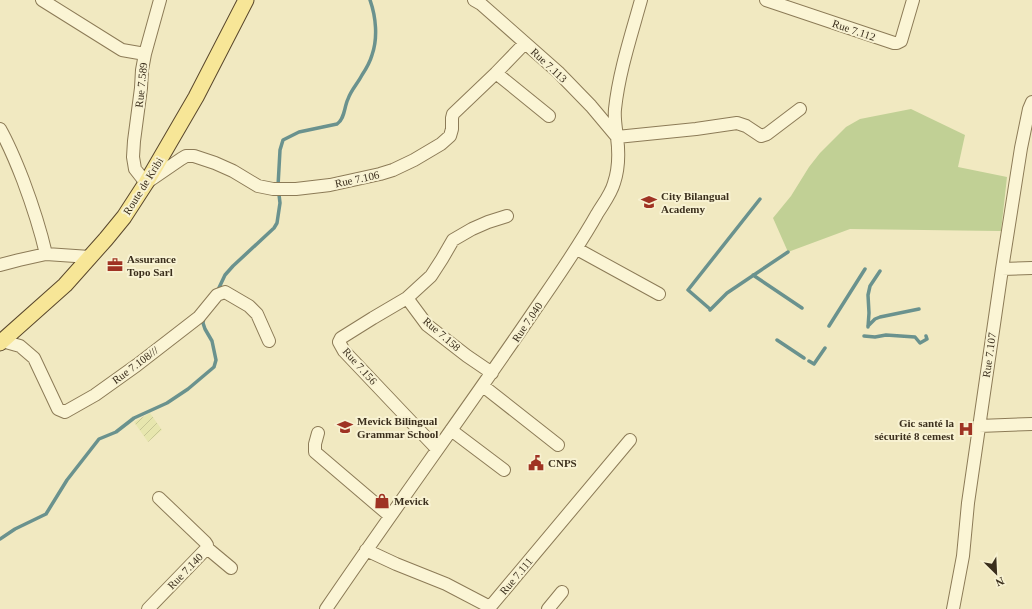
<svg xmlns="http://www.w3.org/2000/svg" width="1032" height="609" font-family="Georgia,serif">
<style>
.farmland{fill:url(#farmland-furrows)}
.pitch{fill:#c1d095}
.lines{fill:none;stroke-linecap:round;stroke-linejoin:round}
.stream{stroke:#6a928e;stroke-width:3.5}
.minor-casing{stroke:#8c7b57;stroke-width:14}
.major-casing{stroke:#59472c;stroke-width:17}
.minor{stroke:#fbf5d5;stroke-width:12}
.major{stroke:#f7e697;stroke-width:15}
.labels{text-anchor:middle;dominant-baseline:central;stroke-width:4;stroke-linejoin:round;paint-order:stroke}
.street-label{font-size:11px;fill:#3b2f1d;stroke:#f8f2d2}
.poi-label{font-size:11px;font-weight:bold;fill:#3b2f1d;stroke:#f8f2d2;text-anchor:start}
</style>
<defs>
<pattern id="farmland-furrows" width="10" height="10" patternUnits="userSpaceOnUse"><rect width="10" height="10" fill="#e7e6ae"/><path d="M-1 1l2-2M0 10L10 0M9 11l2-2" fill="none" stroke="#c7c695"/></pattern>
</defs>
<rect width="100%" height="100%" fill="#f1e9c1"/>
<!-- farmland -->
<path class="farmland" d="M150,413l12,17 -14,12 -14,-20z"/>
<!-- pitch -->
<path class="pitch" d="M911,109l54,26 -7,32 49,10 -6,54h-3l-148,-2 -62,23 -15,-34 18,-22 18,-29 11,-14 26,-26 14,-8z"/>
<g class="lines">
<!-- stream -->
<path class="stream" d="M753,275l49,33
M217,292l8,-17 8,-9 41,-38 3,-5 3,-20 -2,-17 2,-36 3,-10 16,-8 38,-8c8,-5 7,-17 11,-25 3,-9 10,-16 14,-24 4,-6 8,-13 10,-20 6,-17 4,-38 -2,-55
M710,309l-22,-19 72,-91
M710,310l17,-17 61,-41
M829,326l36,-57
M868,326l7,-7 5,-2 39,-8
M868,327l1,-14 -1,-18 2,-9 10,-15
M864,336l11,1 11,-2 29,2 5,6 7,-4 -1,-3
M777,340l27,18
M809,361l5,3 11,-16
M0,539l15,-10 31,-15 21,-34 32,-41 17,-7 18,-14 33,-15 21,-14 26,-22 2,-7 -4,-19 -7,-12 -2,-6 1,-6"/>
<defs>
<path id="minor" d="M42,0l80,50 23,4 -3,16 -1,18 -7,53 -1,16 2,12 11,14 35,-24 5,-3h8l21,7 18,8 25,15 15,3h23l34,-4 50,-11 13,-4 21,-10 27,-16 9,-8 2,-7v-11l1,-4 43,-41 29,-30
M474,0l7,4 77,68 33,34 26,31 79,-8 41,-6 9,3 15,10 6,-2 33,-25
M766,0l128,43h3l4,-2 12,-41
M145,54l15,-54
M496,73l53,43
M0,129c9,16 16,33 23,51 9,24 17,48 23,74
M577,249l82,45
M0,265l19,-5 27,-6 44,3
M1002,269l30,-1
M407,298l-34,20 -32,20 -2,4 5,9 93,98
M2,341l18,5 14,12 24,51 7,3 30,-17 42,-30 62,-48 18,-22 8,-3 24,14 8,8 12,27
M492,373l-25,-17 -40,-31 -20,-27 24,-22 11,-17 11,-19 19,-11 16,-7 19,-6
M483,386l75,59
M979,426l53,-2
M451,430l53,40
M318,433l-3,11v8l75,64
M207,548l24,20
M366,550l30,14 50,20 44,23 140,-167
M148,609l59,-61v-3l-2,-3 -46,-44
M326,609c68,-100 140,-198 208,-298 22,-32 44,-63 63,-97 6,-10 14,-20 17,-31 5,-15 5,-31 3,-46 -1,-9 -3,-18 -2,-28 4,-37 16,-73 26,-109
M548,609l14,-17
M953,609l10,-53 5,-53 34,-234 19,-121 8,-39 3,-7"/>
<path id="major" d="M0,343l65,-58 41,-46 18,-22 22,-34 50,-86 50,-97"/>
</defs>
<!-- minor casing -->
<use href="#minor" class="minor-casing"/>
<!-- major casing -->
<use href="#major" class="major-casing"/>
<!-- minor -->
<use href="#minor" class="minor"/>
<!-- major -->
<use href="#major" class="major"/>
</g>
<!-- icons -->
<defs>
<symbol id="school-bare" viewBox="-9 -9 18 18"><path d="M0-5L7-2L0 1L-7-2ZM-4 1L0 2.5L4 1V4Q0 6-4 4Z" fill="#9f3323" stroke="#f8f2d2" stroke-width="2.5" paint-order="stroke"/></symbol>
<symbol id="office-bare" viewBox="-9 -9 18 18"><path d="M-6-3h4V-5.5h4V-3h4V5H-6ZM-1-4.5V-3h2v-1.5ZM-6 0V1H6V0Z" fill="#9f3323" stroke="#f8f2d2" stroke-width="2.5" paint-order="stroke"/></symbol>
<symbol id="hospital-bare" viewBox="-9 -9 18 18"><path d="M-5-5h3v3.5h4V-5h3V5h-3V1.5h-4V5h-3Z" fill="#9f3323" stroke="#f8f2d2" stroke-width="2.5" paint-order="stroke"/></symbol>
<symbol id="civic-bare" viewBox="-9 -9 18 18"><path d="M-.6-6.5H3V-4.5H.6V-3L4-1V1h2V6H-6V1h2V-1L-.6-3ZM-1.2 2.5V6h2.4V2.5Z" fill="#9f3323" stroke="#f8f2d2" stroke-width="2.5" paint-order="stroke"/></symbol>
<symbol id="shop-bare" viewBox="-9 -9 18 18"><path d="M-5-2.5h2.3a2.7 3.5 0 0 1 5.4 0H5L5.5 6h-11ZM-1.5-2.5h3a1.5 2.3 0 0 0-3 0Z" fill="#9f3323" stroke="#f8f2d2" stroke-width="2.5" paint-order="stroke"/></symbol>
</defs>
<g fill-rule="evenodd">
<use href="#school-bare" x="638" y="191" width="22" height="22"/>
<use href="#office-bare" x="104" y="254" width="22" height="22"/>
<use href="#school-bare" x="334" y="416" width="22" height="22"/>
<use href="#hospital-bare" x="955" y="418" width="22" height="22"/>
<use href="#civic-bare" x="525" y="452" width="22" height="22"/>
<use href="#shop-bare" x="371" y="490" width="22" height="22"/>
</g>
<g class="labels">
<!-- street labels -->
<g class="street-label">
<text transform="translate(854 30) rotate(19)">Rue 7.112</text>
<text transform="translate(549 65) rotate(43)">Rue 7.113</text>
<text transform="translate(141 85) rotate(-84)">Rue 7.589</text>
<text transform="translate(357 179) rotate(-12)">Rue 7.106</text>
<text transform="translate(143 186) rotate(-58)">Route de Kribi</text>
<text transform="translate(527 322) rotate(-56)">Rue 7.040</text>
<text transform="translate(442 334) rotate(41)">Rue 7.158</text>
<text transform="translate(989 355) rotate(-82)">Rue 7.107</text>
<text transform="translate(135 365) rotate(-37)">Rue 7.108///</text>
<text transform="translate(360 366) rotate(48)">Rue 7.156</text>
<text transform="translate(185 571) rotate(-46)">Rue 7.140</text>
<text transform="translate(516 576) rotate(-50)">Rue 7.111</text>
</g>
<!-- poi labels -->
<g class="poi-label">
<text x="661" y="196">City Bilangual<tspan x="661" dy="13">Academy</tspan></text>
<text x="127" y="259">Assurance<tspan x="127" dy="13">Topo Sarl</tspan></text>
<text x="357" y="421">Mevick Bilingual<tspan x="357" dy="13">Grammar School</tspan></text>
<text x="954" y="423" text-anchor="end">Gic santé la<tspan x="954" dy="13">sécurité 8 cemest</tspan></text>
<text x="548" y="463">CNPS</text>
<text x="394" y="501">Mevick</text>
</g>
</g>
<!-- north arrow -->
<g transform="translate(996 573) rotate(156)" stroke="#f8f2d2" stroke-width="3" paint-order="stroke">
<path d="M0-3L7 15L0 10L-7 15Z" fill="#3b2f1d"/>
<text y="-6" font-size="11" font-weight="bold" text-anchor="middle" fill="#3b2f1d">N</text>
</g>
</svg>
